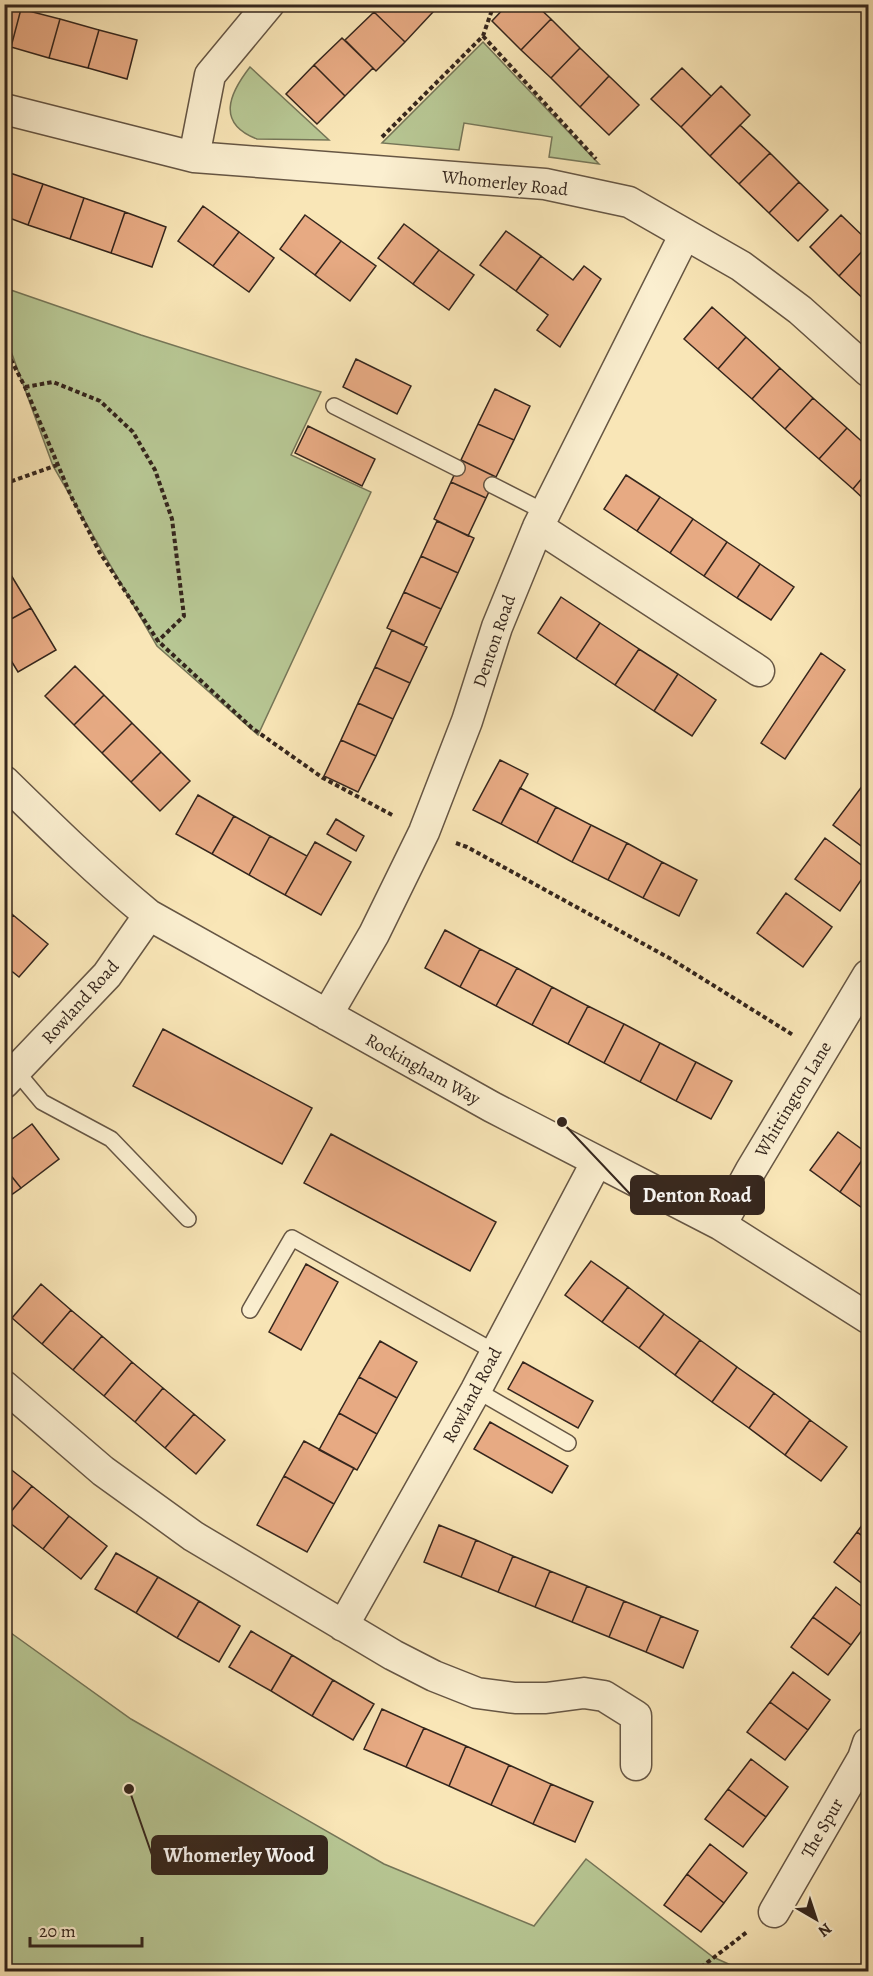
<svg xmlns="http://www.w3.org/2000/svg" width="873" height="1976" font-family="Alegreya,serif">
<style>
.green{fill:#b7c693;stroke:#767658;stroke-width:1.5}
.building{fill:#e7aa83;stroke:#35261d;stroke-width:1.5}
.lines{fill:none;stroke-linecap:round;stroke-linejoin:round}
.lane-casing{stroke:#665644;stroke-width:18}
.street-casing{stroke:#665644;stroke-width:33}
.path{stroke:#35261d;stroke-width:4;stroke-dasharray:4.5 3;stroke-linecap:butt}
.lane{stroke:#fbefd0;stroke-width:15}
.street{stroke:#fbefd0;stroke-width:30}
.labels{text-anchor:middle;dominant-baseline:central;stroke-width:4.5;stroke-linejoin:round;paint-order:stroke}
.street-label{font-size:18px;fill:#35261d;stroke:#fbefd0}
.leader{fill:none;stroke:#35261d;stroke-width:2}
.callout-dot{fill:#35261d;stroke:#fbefd0;stroke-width:2}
.callout{fill:#35261d;stroke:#35261d;stroke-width:2}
.callout-label{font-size:20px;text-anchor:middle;font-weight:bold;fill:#fff}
</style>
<rect width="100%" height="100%" fill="#f9e6b7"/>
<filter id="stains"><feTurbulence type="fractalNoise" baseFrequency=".00333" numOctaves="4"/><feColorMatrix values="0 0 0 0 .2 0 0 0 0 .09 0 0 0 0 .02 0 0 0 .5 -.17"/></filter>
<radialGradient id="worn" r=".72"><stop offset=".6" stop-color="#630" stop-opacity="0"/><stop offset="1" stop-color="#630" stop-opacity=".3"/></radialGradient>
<!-- green -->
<path class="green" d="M483,42l116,122 -50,-7 3,-20 -88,-14 -5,27 -77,-7z
M250,67l79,73 -72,-1c-41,-16 -28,-45 -7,-72z
M5,288l136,47 180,57 -30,63 80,37 -113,243 -101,-89 -104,-180 -48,-131z
M4,1628l127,91 253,145 150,62 52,-67 127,98 31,14h-739z"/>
<!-- building -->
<path class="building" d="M4,4l17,5 -10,38 -7,-1z
M380,4h46l7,8 -28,30 -31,-30z
M426,4h15l-8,8z
M508,4h27l16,15 -30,31 -29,-29z
M21,9l39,10 -11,39 -38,-11z
M374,12l31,30 -29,29 -31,-31z
M60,19l39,11 -11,38 -39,-10z
M551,19l29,29 -29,30 -30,-28z
M99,30l38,10 -10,39 -39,-11z
M342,38l31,30 -28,28 -31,-31z
M580,48l29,28 -29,31 -29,-29z
M314,65l31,31 -28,28 -31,-30z
M682,68l29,28 -30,31 -30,-28z
M609,76l30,29 -30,30 -29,-28z
M721,86l29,29 -40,41 -29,-29z
M740,125l30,28 -31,31 -29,-28z
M770,153l29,29 -30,31 -30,-29z
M4,171l39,13 -15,41 -24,-9z
M799,182l29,28 -30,31 -29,-28z
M43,184l41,14 -14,41 -42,-14z
M84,198l41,14 -14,41 -41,-14z
M203,206l36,26 -26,34 -35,-25z
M125,212l41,15 -14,40 -41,-14z
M305,215l36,26 -26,34 -35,-26z
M841,215l27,26v4l-29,31 -29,-29z
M404,224l35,26 -26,34 -35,-26z
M506,231l35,25 -25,35 -36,-26z
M239,232l35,26 -25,34 -36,-26z
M341,241l35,25 -26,35 -35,-26z
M868,245v58l-29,-27z
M439,250l35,25 -25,35 -36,-26z
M541,256l32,24 11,-14 17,13 -41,68 -23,-17 11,-15 -32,-24z
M712,307l34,30 -28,32 -34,-30z
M746,337l34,31 -28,31 -34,-30z
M356,359l55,27 -14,28 -54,-27z
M780,368l33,30 -28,31 -33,-30z
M495,389l35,17 -16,34 -36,-16z
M813,398l34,30 -28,31 -34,-30z
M478,424l36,16 -18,37 -35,-17z
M308,426l67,33 -13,27 -67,-33z
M847,428l21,19v24l-15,18 -34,-30z
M461,460l35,17 -10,21 -35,-16z
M868,471v32l-15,-14z
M626,475l34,22 -23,34 -33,-22z
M451,482l35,16 -18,38 -34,-17z
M660,497l33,22 -23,34 -33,-22z
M693,519l34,23 -23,34 -34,-23z
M437,521l37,17 -16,35 -37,-17z
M727,542l33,22 -23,34 -33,-22z
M421,556l37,17 -17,36 -37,-17z
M760,564l34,23 -23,33 -34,-22z
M11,575l20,33 -27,15v-44z
M404,592l37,17 -17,36 -37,-17z
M561,597l39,26 -24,36 -38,-26z
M31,608l25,42 -38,22 -14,-23v-26z
M600,623l39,26 -24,36 -39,-26z
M392,630l35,17 -17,36 -35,-16z
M639,649l39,25 -24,37 -39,-26z
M821,653l24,17 -60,89 -24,-16z
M75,666l29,29 -30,30 -29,-29z
M375,667l35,16 -17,36 -35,-16z
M678,674l38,26 -24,36 -38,-25z
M104,695l28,28 -30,30 -28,-28z
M358,703l35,16 -17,37 -35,-16z
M132,723l29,29 -30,30 -29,-29z
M341,740l35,16 -18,36 -34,-16z
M161,752l29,29 -30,30 -29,-29z
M500,760l28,14 -27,50 -28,-14z
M863,785l5,4v62l-35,-26z
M520,788l36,19 -19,36 -36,-19z
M198,795l36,21 -22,38 -36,-20z
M556,807l35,18 -19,37 -35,-19z
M234,816l36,20 -21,39 -37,-21z
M336,819l28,17 -8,15 -29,-17z
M591,825l36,18 -19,37 -36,-18z
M270,836l37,20 -22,39 -36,-20z
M825,838l43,32 -28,41 -45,-32z
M315,842l36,20 -30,53 -36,-20z
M627,843l35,19 -19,36 -35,-18z
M662,862l35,18 -18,36 -36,-18z
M786,893l46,34 -29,40 -46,-34z
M4,907l9,8 -9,10z
M13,915l35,29 -29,33 -15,-12v-40z
M445,930l35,19 -20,38 -35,-19z
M480,949l37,19 -21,38 -36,-19z
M517,968l35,19 -20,38 -36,-19z
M552,987l36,19 -20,38 -36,-19z
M588,1006l36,18 -20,39 -36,-19z
M624,1024l36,19 -20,39 -36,-19z
M163,1029l149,79 -30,56 -149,-78z
M660,1043l36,19 -20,39 -36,-19z
M696,1062l36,19 -21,38 -35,-18z
M32,1124l27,35 -38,29 -17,-21v-22z
M838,1132l29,21 -27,39 -30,-22z
M331,1134l165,88 -26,49 -166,-88z
M867,1153h1v59l-28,-20z
M4,1167l17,21 -17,12z
M591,1261l37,26 -26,35 -37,-27z
M306,1264l32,18 -37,68 -32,-18z
M41,1284l30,26 -29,34 -30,-26z
M628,1287l36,27 -25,34 -37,-26z
M71,1310l31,26 -29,34 -31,-26z
M664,1314l36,26 -25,35 -36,-27z
M102,1336l30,26 -28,34 -31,-26z
M700,1340l37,27 -25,35 -37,-27z
M380,1341l37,21 -20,36 -38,-21z
M132,1362l31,26 -28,34 -31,-26z
M523,1362l70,39 -15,27 -70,-39z
M737,1367l37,26 -25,35 -37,-26z
M359,1377l38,21 -20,36 -38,-21z
M163,1388l31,26 -29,34 -30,-26z
M774,1393l36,27 -25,35 -36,-27z
M339,1413l38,21 -20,36 -38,-20z
M194,1414l31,26 -29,34 -31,-26z
M810,1420l37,27 -26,34 -36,-26z
M490,1422l78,44 -16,27 -78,-44z
M304,1441l50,27 -20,36 -50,-28z
M4,1464l28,22 -27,33 -1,-1z
M284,1476l50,28 -27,48 -50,-27z
M32,1486l37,30 -26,33 -38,-30z
M69,1516l38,30 -26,33 -38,-30z
M868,1517v23l-11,-8z
M439,1525l37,15 -15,37 -37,-15z
M857,1532l11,8v48l-34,-26z
M476,1540l37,16 -15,36 -37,-15z
M116,1553l42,24 -22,36 -41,-24z
M513,1556l37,15 -15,36 -37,-15z
M550,1571l37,15 -15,36 -37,-15z
M158,1577l41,24 -22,37 -41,-25z
M587,1586l37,15 -15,36 -37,-15z
M836,1587l32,24v11l-17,23 -38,-28z
M199,1601l41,25 -21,36 -42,-24z
M624,1601l37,15 -15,36 -37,-15z
M661,1616l37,15 -15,37 -37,-16z
M813,1617l38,28 -23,30 -37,-28z
M251,1631l41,24 -21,36 -42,-24z
M292,1655l41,25 -21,36 -41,-25z
M793,1672l37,28 -22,30 -38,-28z
M333,1680l41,24 -21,36 -41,-24z
M770,1702l38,28 -23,30 -38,-28z
M382,1709l42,19 -18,39 -42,-18z
M424,1728l42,18 -17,40 -43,-19z
M466,1746l43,19 -18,40 -42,-19z
M751,1759l37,28 -22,30 -38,-28z
M509,1765l42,19 -18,40 -42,-19z
M551,1784l42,18 -18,40 -42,-18z
M728,1789l38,28 -23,30 -38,-28z
M710,1844l37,29 -23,30 -37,-29z
M687,1874l37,29 -23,29 -37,-27z"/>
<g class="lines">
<defs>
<path id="lane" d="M334,406l123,62
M492,485l53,27
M17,1072l25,30 69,37 77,80
M250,1310l42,-72 203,114
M476,1390l92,53"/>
<path id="street" d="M4,109l190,48 351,27 84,18 112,64 59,44 68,61
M194,157l16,-82 59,-71
M538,527l221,144
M4,781c47,46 94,92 145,134l343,192 229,118 147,93
M327,1015l47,-81 50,-102 43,-111 30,-94 41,-100 147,-293
M4,1083l103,-108 42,-60
M721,1225l30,-55 117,-195
M4,1386l99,85 90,65 200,119 41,21 43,17 38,5h31l38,-5 20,3 32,20v49
M343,1626l133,-236 121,-229
M774,1912l89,-154 5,-15"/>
</defs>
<!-- lane casing -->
<use href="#lane" class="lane-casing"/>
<!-- street casing -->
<use href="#street" class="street-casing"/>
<!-- path -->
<path class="path" d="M483,36l113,123
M382,137l101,-101 11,-32
M4,346l21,41 46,109 29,57 58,88 94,87 71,50 71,38
M25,387l28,-5 47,19 33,31 22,38 17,49 12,97 -26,25
M4,484l53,-19
M456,843l11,4 204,112 122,76
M695,1972l52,-40"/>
<!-- lane -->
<use href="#lane" class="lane"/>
<!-- street -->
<use href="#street" class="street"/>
</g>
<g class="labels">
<!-- street labels -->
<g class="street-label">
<text transform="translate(505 183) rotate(6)">Whomerley Road</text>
<text transform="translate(494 641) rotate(-71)">Denton Road</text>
<text transform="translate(80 1002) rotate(-48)">Rowland Road</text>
<text transform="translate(423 1069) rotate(29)">Rockingham Way</text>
<text transform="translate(793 1099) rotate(-59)">Whittington Lane</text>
<text transform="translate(472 1395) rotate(-62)">Rowland Road</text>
<text transform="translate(822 1828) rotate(-60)">The Spur</text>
</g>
</g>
<!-- callouts -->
<path class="leader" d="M562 1122L631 1195M129 1789L152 1855"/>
<g class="callout-dot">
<circle cx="562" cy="1122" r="6"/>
<circle cx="129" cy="1789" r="6"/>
</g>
<g class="callout">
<rect x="631" y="1176" width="133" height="38" rx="6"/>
<rect x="152" y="1836" width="175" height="38" rx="6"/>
</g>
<g class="callout-label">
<text x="697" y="1202">Denton Road</text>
<text x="239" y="1862">Whomerley Wood</text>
</g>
<!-- margin -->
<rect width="873" height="1976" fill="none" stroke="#f9e6b7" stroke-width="24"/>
<rect x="6" y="6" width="861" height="1964" fill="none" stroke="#35261d" stroke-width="3"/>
<rect x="12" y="12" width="849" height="1952" fill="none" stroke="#35261d" stroke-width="1.5"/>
<!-- north arrow -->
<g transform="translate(816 1919) rotate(141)" stroke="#fbefd0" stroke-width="4.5" paint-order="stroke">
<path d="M0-4.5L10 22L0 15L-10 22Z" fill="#35261d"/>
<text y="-9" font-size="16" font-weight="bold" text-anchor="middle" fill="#35261d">N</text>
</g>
<!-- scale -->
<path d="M30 1937v9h112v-9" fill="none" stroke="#35261d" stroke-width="3"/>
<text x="39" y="1937" font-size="18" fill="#35261d" stroke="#fbefd0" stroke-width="4.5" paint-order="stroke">20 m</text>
<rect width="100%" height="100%" filter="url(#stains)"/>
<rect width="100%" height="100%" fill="url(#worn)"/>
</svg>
